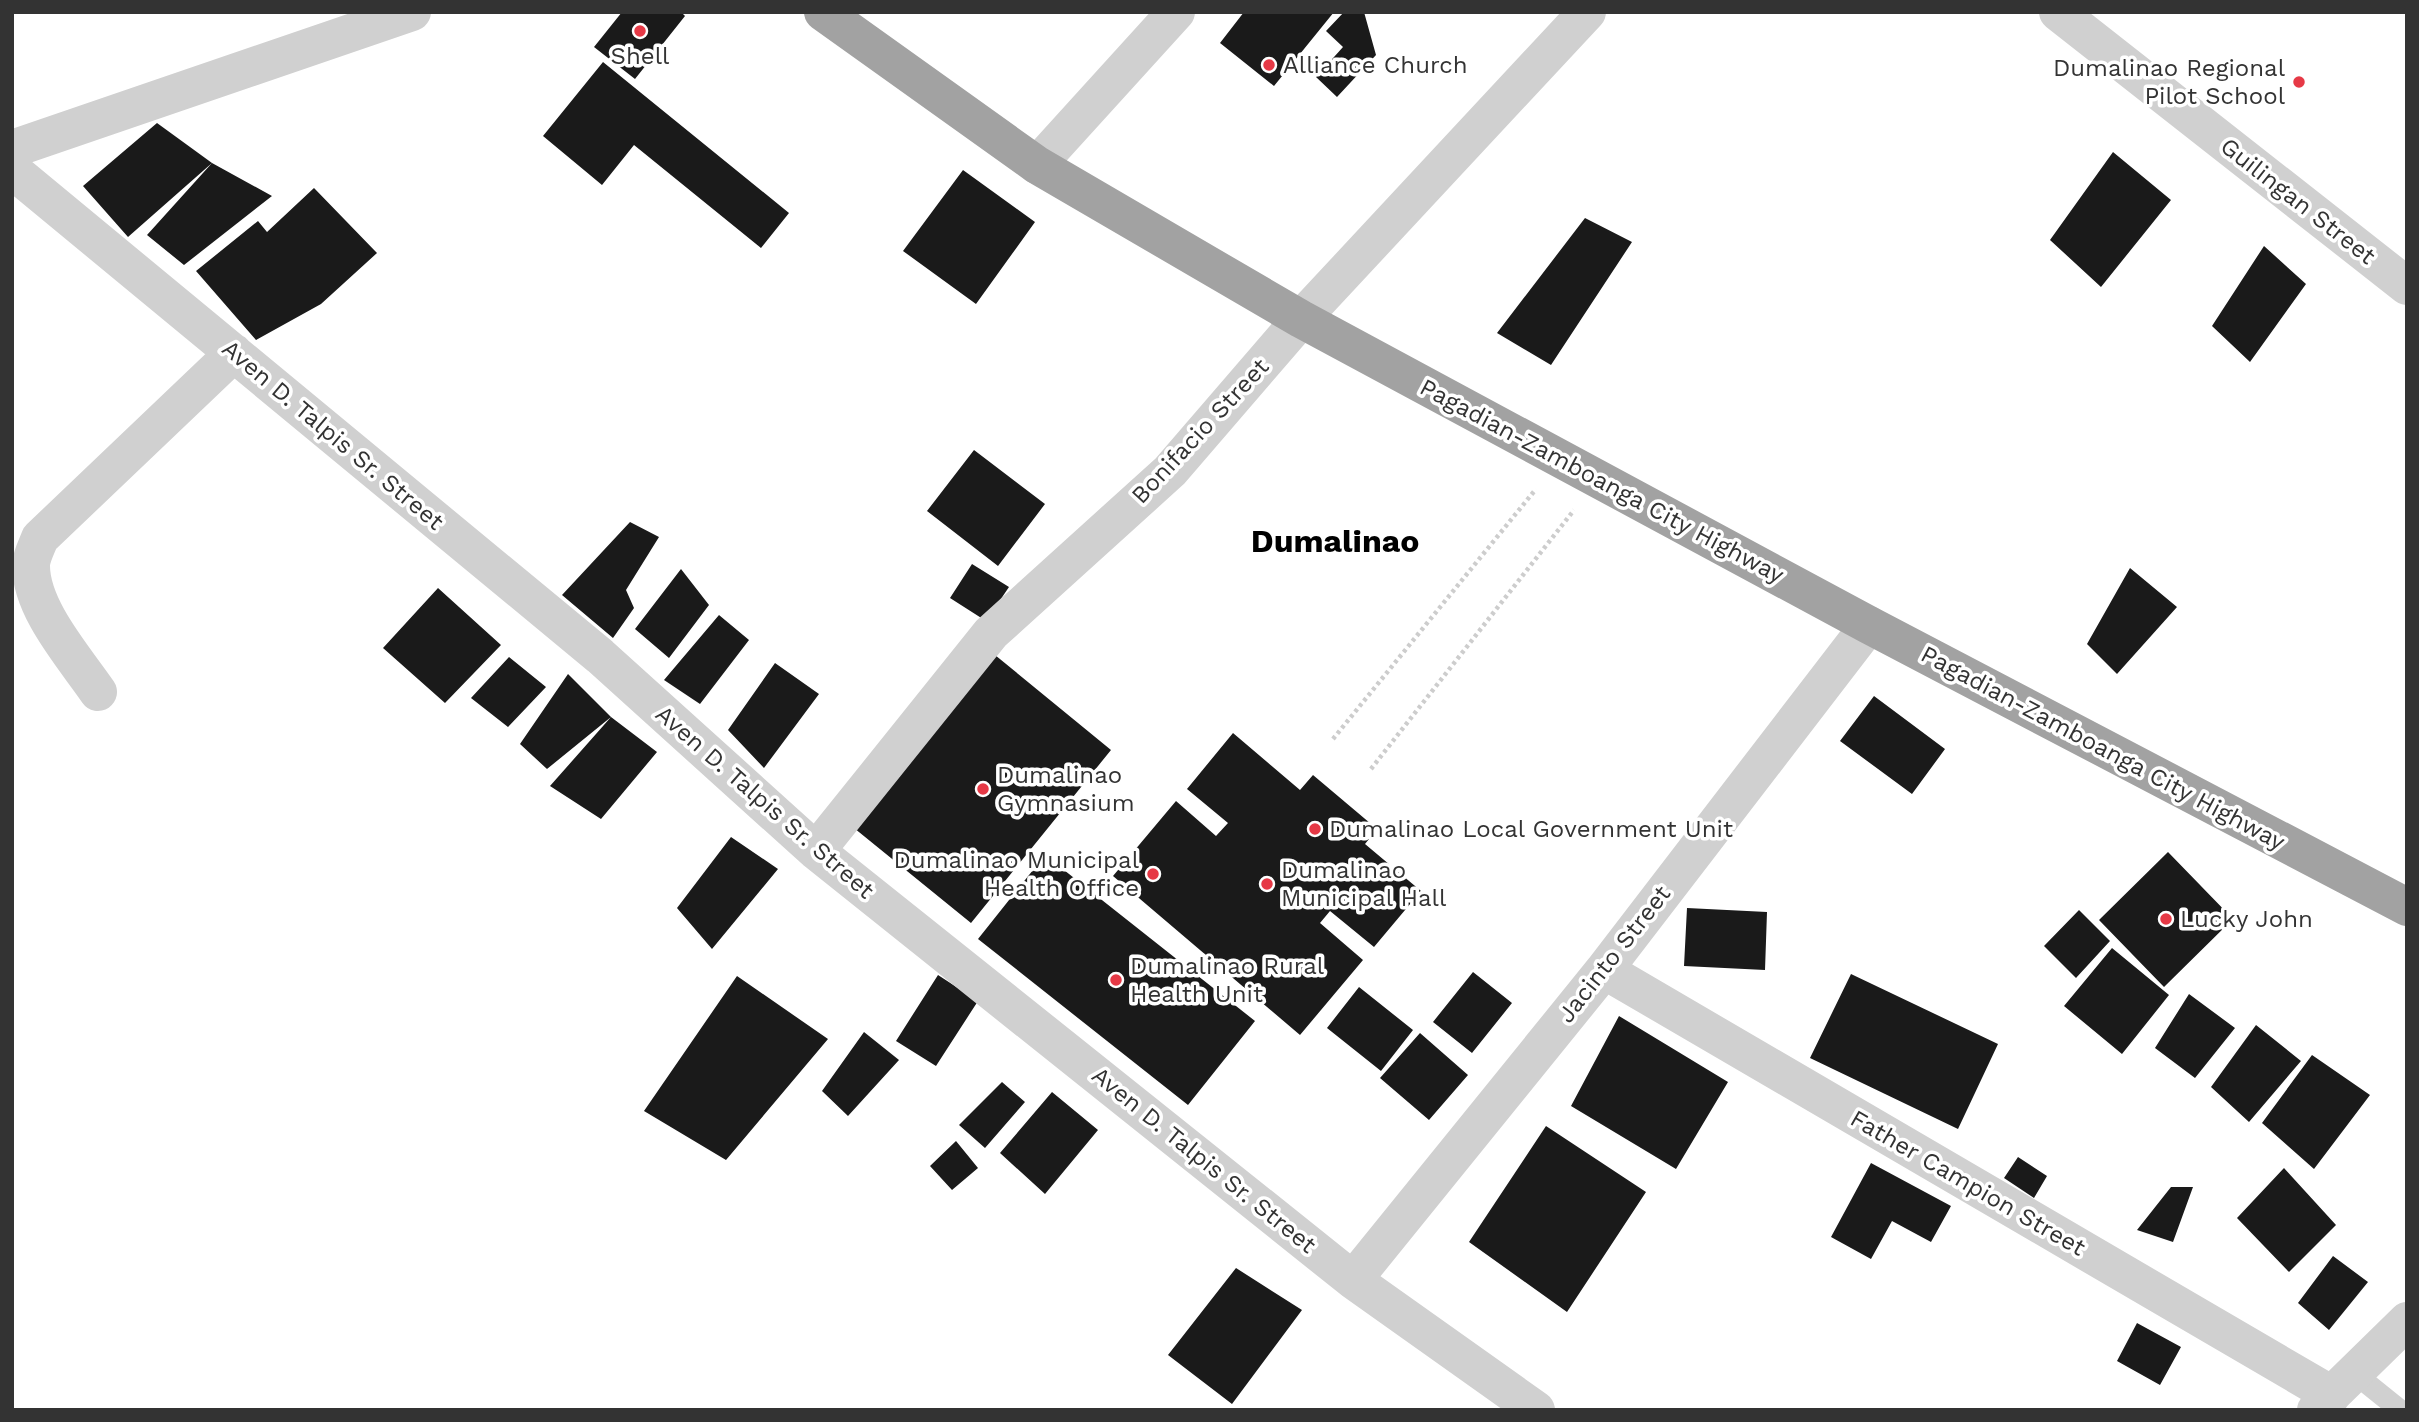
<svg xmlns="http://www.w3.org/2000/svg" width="2419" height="1422" font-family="'Work Sans',sans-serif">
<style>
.building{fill:#1a1a1a}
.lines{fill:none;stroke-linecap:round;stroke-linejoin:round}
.path{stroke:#cdcdcd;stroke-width:4.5;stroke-dasharray:3.5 3.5;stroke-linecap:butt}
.service{stroke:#d0d0d0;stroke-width:21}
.minor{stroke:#d0d0d0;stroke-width:38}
.trunk{stroke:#a2a2a2;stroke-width:38}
.poi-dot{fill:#e63946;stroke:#fff;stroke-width:2.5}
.labels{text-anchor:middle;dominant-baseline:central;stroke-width:7;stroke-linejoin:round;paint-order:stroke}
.poi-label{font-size:24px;fill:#333;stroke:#fff;text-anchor:start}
.street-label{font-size:24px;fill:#333;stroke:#fff}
.district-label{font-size:32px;font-weight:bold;fill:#000;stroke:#fff}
</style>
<rect width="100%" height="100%" fill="#fff"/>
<!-- building -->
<path class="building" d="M622,12h59l4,4 -50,63 -41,-32z
M1244,12h90l-60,74 -54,-43z
M1344,12h20l12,43 -39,42 -21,-20 27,-30 -17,-16z
M603,62l186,151 -28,35 -127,-103 -32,40 -59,-49z
M157,123l55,40 -84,74 -45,-51z
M2113,152l58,48 -70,87 -51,-47z
M212,163l60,33 -88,69 -37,-30z
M963,170l72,52 -59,82 -73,-53z
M314,188l63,65 -56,51 -65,36 -60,-69 62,-50 9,11z
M1585,218l47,24 -81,123 -54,-32z
M2264,246l42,38 -56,78 -38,-36z
M974,450l71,54 -47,62 -71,-55z
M630,522l29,15 -33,53 8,18 -21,30 -51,-43z
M972,564l37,23 -23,34 -36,-23z
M2130,568l47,39 -60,67 -30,-30z
M681,569l28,36 -40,53 -34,-29z
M438,588l63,57 -56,58 -62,-55z
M719,615l30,25 -49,64 -36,-24z
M995,655l116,95 -140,173 -117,-95z
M509,657l37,30 -38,40 -37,-29z
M775,663l44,31 -55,74 -36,-38z
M568,674l43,43 -64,52 -27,-25z
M1874,696l71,53 -33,45 -72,-53z
M611,717l46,35 -56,67 -51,-33z
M1233,733l67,57 13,-15 64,54 -12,15 56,47 -47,56 -44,-36 -10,12 43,37 -63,75 -187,-159 63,-75 40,35 12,-13 -41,-34z
M731,837l47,32 -66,80 -35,-41z
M2168,852l65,67 -69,68 -65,-67z
M1045,855l210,166 -67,84 -210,-166z
M1687,908l80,4 -2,58 -81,-4z
M2079,910l31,31 -34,37 -32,-32z
M2112,948l57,47 -47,59 -58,-48z
M1473,972l39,31 -40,50 -39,-31z
M1851,974l147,70 -40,85 -148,-71z
M938,975l40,26 -42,65 -40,-25z
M737,976l91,63 -102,121 -82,-49z
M1359,987l54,43 -32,41 -54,-43z
M2189,994l46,34 -40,50 -40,-30z
M1619,1016l109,66 -52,87 -105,-63z
M2256,1025l45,36 -52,61 -38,-35z
M864,1032l35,28 -51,56 -26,-25z
M1420,1033l48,42 -39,45 -49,-42z
M2312,1055l58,40 -56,74 -52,-46z
M1002,1082l23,20 -40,46 -26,-23z
M1052,1092l46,38 -53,64 -45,-41z
M1546,1126l100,66 -79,120 -98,-70z
M956,1141l22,27 -26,22 -22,-24z
M2018,1157l29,19 -13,22 -30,-20z
M1871,1163l80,43 -20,36 -39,-21 -21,38 -40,-22z
M2284,1168l52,57 -47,47 -52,-54z
M2171,1187h22l-20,55 -36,-12z
M2333,1256l35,26 -39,48 -31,-27z
M1236,1268l66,42 -70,94 -64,-49z
M2137,1323l44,24 -21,38 -43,-24z"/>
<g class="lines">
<!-- path -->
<path class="path" d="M1333,739l203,-250
M1371,769l203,-259"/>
<!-- service -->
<path class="service" d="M2354,1373l46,37"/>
<!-- minor -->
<path class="minor" d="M2058,12l349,274
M12,149l400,-137
M1037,165l139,-153
M12,170l588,486 216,195 537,429 183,130
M98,692c-24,-35 -68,-84 -67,-128 1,-9 6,-18 9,-26l194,-185
M816,851l175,-218 179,-162 131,-152 286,-307
M1604,970l728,425
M1353,1280l251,-310 265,-345
M2316,1410l91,-89"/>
<!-- trunk -->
<path class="trunk" d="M823,12l214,153 264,154 568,306 538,282"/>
</g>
<!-- markers -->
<g class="poi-dot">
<circle cx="640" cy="31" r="7"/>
<circle cx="1269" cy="65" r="7"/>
<circle cx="2299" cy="82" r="7"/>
<circle cx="983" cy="789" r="7"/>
<circle cx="1315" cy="829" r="7"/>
<circle cx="1153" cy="874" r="7"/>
<circle cx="1267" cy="884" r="7"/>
<circle cx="2166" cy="919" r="7"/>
<circle cx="1116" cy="980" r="7"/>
</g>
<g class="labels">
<!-- poi labels -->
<g class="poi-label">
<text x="640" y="56" text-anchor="middle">Shell</text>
<text x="1283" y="65">Alliance Church</text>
<text x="2285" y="68" text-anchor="end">Dumalinao Regional<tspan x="2285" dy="28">Pilot School</tspan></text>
<text x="997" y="775">Dumalinao<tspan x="997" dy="28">Gymnasium</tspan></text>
<text x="1329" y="829">Dumalinao Local Government Unit</text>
<text x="1139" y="860" text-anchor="end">Dumalinao Municipal<tspan x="1139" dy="28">Health Office</tspan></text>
<text x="1281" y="870">Dumalinao<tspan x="1281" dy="28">Municipal Hall</tspan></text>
<text x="2180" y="919">Lucky John</text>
<text x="1130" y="966">Dumalinao Rural<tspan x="1130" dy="28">Health Unit</tspan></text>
</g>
<!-- street labels -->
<g class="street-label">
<text transform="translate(2298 201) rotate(38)">Guilingan Street</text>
<text transform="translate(1200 431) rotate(-47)">Bonifacio Street</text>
<text transform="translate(333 435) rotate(40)">Aven D. Talpis Sr. Street</text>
<text transform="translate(1602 481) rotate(28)">Pagadian-Zamboanga City Highway</text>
<text transform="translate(2103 748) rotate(28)">Pagadian-Zamboanga City Highway</text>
<text transform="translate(765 802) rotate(41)">Aven D. Talpis Sr. Street</text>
<text transform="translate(1614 954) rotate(-52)">Jacinto Street</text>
<text transform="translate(1204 1160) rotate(39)">Aven D. Talpis Sr. Street</text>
<text transform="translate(1968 1183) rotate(30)">Father Campion Street</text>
</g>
<!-- district labels -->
<g class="district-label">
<text x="1335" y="541">Dumalinao</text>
</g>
</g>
<!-- border -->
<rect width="2419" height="1422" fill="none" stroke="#333333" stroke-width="28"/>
</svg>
